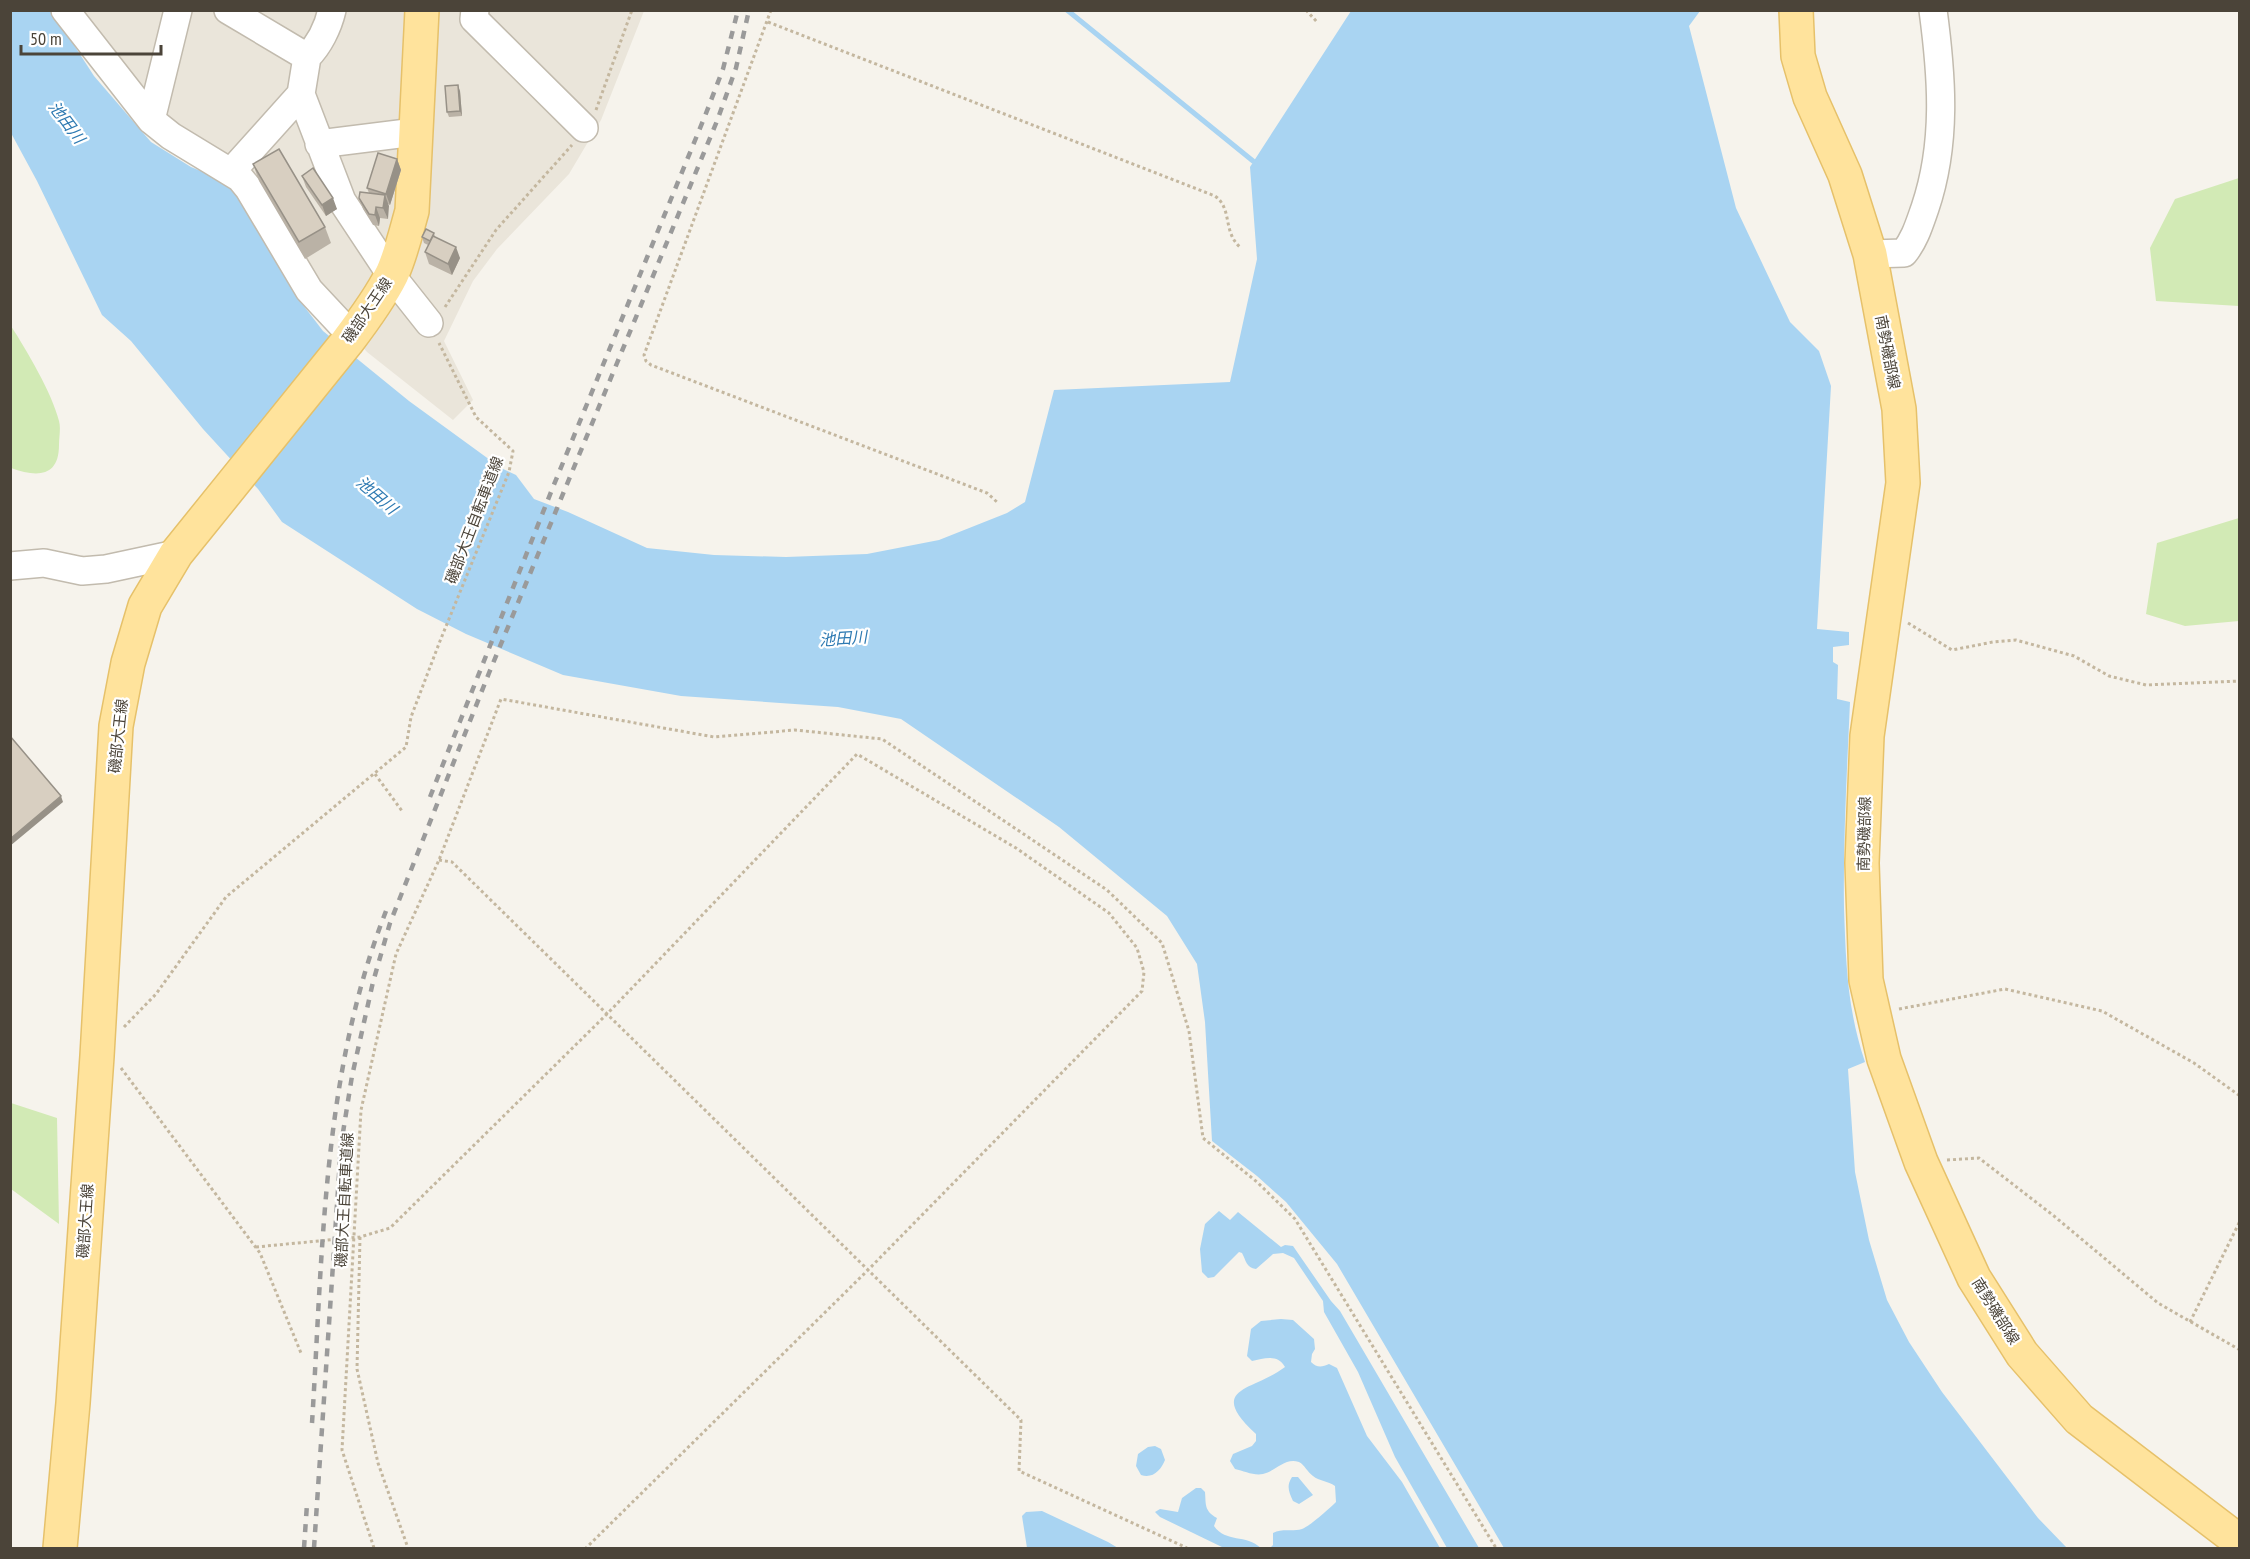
<svg xmlns="http://www.w3.org/2000/svg" width="2250" height="1559" font-family="'PT Sans Narrow','Noto Sans JP',sans-serif">
<style>
.residential{fill:#eae5da}
.green{fill:#d2eab5}
.water{fill:#a9d4f2}
.lines{fill:none;stroke-linecap:round;stroke-linejoin:round}
.stream{stroke:#a9d4f2;stroke-width:5}
.minor-casing{stroke:#c2bbae;stroke-width:30}
.major-casing{stroke:#e6c16a;stroke-width:36}
.path{stroke:#c4b79f;stroke-width:3;stroke-dasharray:3 3;stroke-linecap:butt}
.minor{stroke:#fff;stroke-width:27}
.major{stroke:#ffe39c;stroke-width:33}
.rail{stroke:#9a9a9a;stroke-width:4.5;stroke-dasharray:8 8;stroke-linecap:butt}
.wall{fill:#bab2a6}
.shaded-wall{fill:#979187}
.building{fill:#d8cfc1;stroke:#979187;stroke-width:1.5}
.labels{text-anchor:middle;dominant-baseline:central;stroke-width:4.5;stroke-linejoin:round;paint-order:stroke}
.street-label{font-size:15px;fill:#4b4439;stroke:#fff}
.water-label{font-size:16px;font-style:italic;fill:#2e7ab2;stroke:#fff}
</style>
<rect width="100%" height="100%" fill="#f6f3ec"/>
<!-- residential -->
<path class="residential" d="M70,11h574l-43,109 -32,54 -72,75 -24,32 -29,60 29,59 -20,20 -86,-68 -43,-50 -76,-129 -91,-54z"/>
<!-- green -->
<path class="green" d="M2239,178v128l-83,-5 -6,-53 25,-49z
M11,326c16,25 41,67 48,95 2,7 0,16 0,24 0,33 -23,32 -48,23z
M2239,518v103l-54,5 -39,-12 11,-71z
M11,1103l46,15 2,106 -48,-35z"/>
<!-- water -->
<path class="water" d="M10,11h42l42,65 57,66 40,25 27,11 17,14 65,109 23,30 86,70 92,67 15,7 18,24 34,13 79,36 67,7 72,2 81,-3 72,-14 68,-27 18,-11 29,-112 176,-8 27,-123 -7,-92 101,-156h349l-11,15 47,182 54,114 29,29 12,35 -14,243 32,3v13l-16,2v15l5,3 -1,34 13,3c-3,69 -7,137 -6,206 2,56 3,100 21,154l-17,7 7,103 14,68 18,60 22,42 33,50 96,126 29,30h-563l-167,-284 -51,-62 -29,-26 -45,-35 -7,-119 -8,-58 -30,-48 -108,-89 -158,-108 -63,-12 -157,-11 -118,-21 -97,-41 -49,-25 -135,-87 -24,-33 -55,-60 -72,-88 -29,-26 -65,-134 -26,-48z
M1219,1211l11,9 8,-8 43,35 4,-2 8,1 38,55 9,10 139,237h-32l-52,-91 -37,-85 -34,-60 -1,-11 -29,-43 -11,-5 -10,1 -17,15c-10,-1 -10,-9 -14,-16l-3,-1 -25,25 -6,1 -6,-6 -2,-23 5,-25z
M1281,1319l12,1 21,19 1,10 -3,5 -1,8c6,6 11,5 18,2l8,4 30,68 35,46 38,66h-170l3,-3v-12c9,-5 19,-1 29,-4 8,-3 28,-21 34,-27l-1,-16c-7,-5 -16,-5 -22,-10 -6,-4 -8,-11 -14,-14 -14,-5 -23,9 -36,12 -9,2 -19,-3 -28,-5l-5,-8 3,-7 19,-8 4,-5v-7c-51,-47 -2,-43 29,-67 -7,-13 -20,-9 -33,-6l-5,-5 4,-27 10,-8z
M1155,1446l6,3 4,11c-4,10 -12,19 -24,15l-5,-9 2,-12 10,-7z
M1292,1477h6l15,18 -14,9 -6,-3c-4,-9 -7,-15 -1,-24z
M1196,1488h5l4,4c1,12 -1,19 12,26l-3,8c12,17 32,8 47,22h-37l-64,-31 -5,-5 5,-3 18,3 4,-14z
M1042,1511l66,31 10,6h-91l-5,-32 4,-4z"/>
<g class="lines">
<!-- stream -->
<path class="stream" d="M1067,10l186,151"/>
<defs>
<path id="minor" d="M65,10l86,110 20,16 69,42 9,11 60,101 43,46
M228,10l79,47 -6,37 41,107 49,74 38,48
M475,10l-1,9 110,109
M307,57c12,-12 21,-30 25,-47
M151,120l27,-110
M319,144l96,-12
M231,172l70,-78
M1870,254l34,-1c11,-14 15,-28 21,-45 22,-65 17,-131 8,-198
M10,566l34,-3 38,8 24,-2 70,-15"/>
<path id="major" d="M1796,10l2,46 12,41 35,78 25,79 29,155 4,74 -36,253 -5,127 4,117 18,79 37,103 53,116 48,76 57,65 161,123
M60,1548l13,-145 24,-347 19,-330 12,-63 17,-57 31,-52 171,-212c16,-21 33,-44 45,-68 9,-20 14,-42 20,-63l10,-201"/>
</defs>
<!-- minor casing -->
<use href="#minor" class="minor-casing"/>
<!-- major casing -->
<use href="#major" class="major-casing"/>
<!-- path -->
<path class="path" d="M771,10l-127,345 2,6 5,4 336,128 10,9
M1306,10l11,12
M768,22l447,174c18,13 7,36 26,52
M596,110l36,-100
M445,307l51,-77 76,-85
M1908,623l44,27 41,-8 23,-2 58,16 35,20 37,9 94,-4
M375,774l27,37
M439,860l13,2 569,558 -2,51 168,77
M1899,1009l106,-20 97,22 92,52 46,33
M124,1027l32,-33 70,-97 180,-150 5,-30 29,-76 69,-169 4,-21 -37,-34 -37,-74
M121,1068l139,185 41,100
M1947,1160l32,-2 75,58 104,87 82,47
M360,1237l-3,132 21,94 30,85
M256,1247l104,-10 30,-9 217,-214 250,-260 159,94 93,65 28,35 7,24 -2,19 -274,279 -282,278
M2190,1322l50,-101
M374,1548l-32,-98 19,-340 35,-156 43,-94 62,-161 213,38 81,-7 87,9 225,151 55,53 27,88 14,107 54,44 38,37 201,329"/>
<!-- minor -->
<use href="#minor" class="minor"/>
<!-- major -->
<use href="#major" class="major"/>
<!-- rail -->
<path class="rail" d="M430,797l123,-310 152,-371 18,-47 15,-59
M312,1423c11,-172 10,-349 74,-512
M304,1548l3,-44
M314,1548l27,-403 11,-69 21,-94 17,-59 99,-250 228,-552 19,-53 13,-58"/>
</g>
<!-- wall -->
<path class="wall" d="M460,91l2,25 -13,1 -2,-5z
M397,159l4,11 -11,35 -2,-1v15l-8,-1 -1,8 -6,-1 -10,-16 -4,-11 10,-5 -2,-5z
M253,164l72,63 6,16 -26,16 -46,-78z
M302,176l35,33 -11,7 -20,-29z
M434,233l1,4 25,21 -8,17 -23,-11 -4,-12 3,-7 -4,-2 -2,-6z"/>
<!-- shaded-wall -->
<path class="shaded-wall" d="M458,85l2,6 2,25 -2,-5z
M397,159l4,11 -11,35 -4,-11z
M385,195l4,11 -1,13 -5,-11z
M333,198l4,11 -11,7 -4,-11z
M376,207l4,11 -1,8 -4,-11z
M456,247l4,11 -8,17 -4,-11z
M61,796l2,6 -53,44v-7z"/>
<!-- building -->
<path class="building" d="M458,85l2,26 -13,1 -2,-26z
M279,149l46,78 -26,15 -46,-78z
M378,153l19,6 -11,35 -19,-6z
M313,168l20,30 -11,7 -20,-29z
M360,192l25,3 -2,13 -7,-1 -1,8 -6,-1 -10,-16z
M426,229l8,4 -4,8 -8,-4z
M433,236l23,11 -8,17 -23,-12z
M10,736l51,60 -51,43z"/>
<g class="labels">
<!-- street labels -->
<g class="street-label">
<text transform="translate(367 310) rotate(-56)">磯部大王線</text>
<text transform="translate(1888 352) rotate(79)">南勢磯部線</text>
<text transform="translate(474 520) rotate(-69)">磯部大王自転車道線</text>
<text transform="translate(118 736) rotate(-84)">磯部大王線</text>
<text transform="translate(1864 834) rotate(-89)">南勢磯部線</text>
<text transform="translate(344 1200) rotate(-87)">磯部大王自転車道線</text>
<text transform="translate(85 1221) rotate(-86)">磯部大王線</text>
<text transform="translate(1996 1311) rotate(58)">南勢磯部線</text>
</g>
<!-- water labels -->
<g class="water-label">
<text transform="translate(67 122) rotate(53)">池田川</text>
<text transform="translate(377 495) rotate(41)">池田川</text>
<text transform="translate(843 638) rotate(-4)">池田川</text>
</g>
</g>
<!-- border -->
<rect width="2250" height="1559" fill="none" stroke="#4b4439" stroke-width="24"/>
<!-- scale -->
<path d="M21 45v9h140v-9" fill="none" stroke="#4b4439" stroke-width="3"/>
<text x="30" y="45" font-size="18" fill="#4b4439" stroke="#ffffff" stroke-width="4.5" paint-order="stroke">50 m</text>
</svg>
